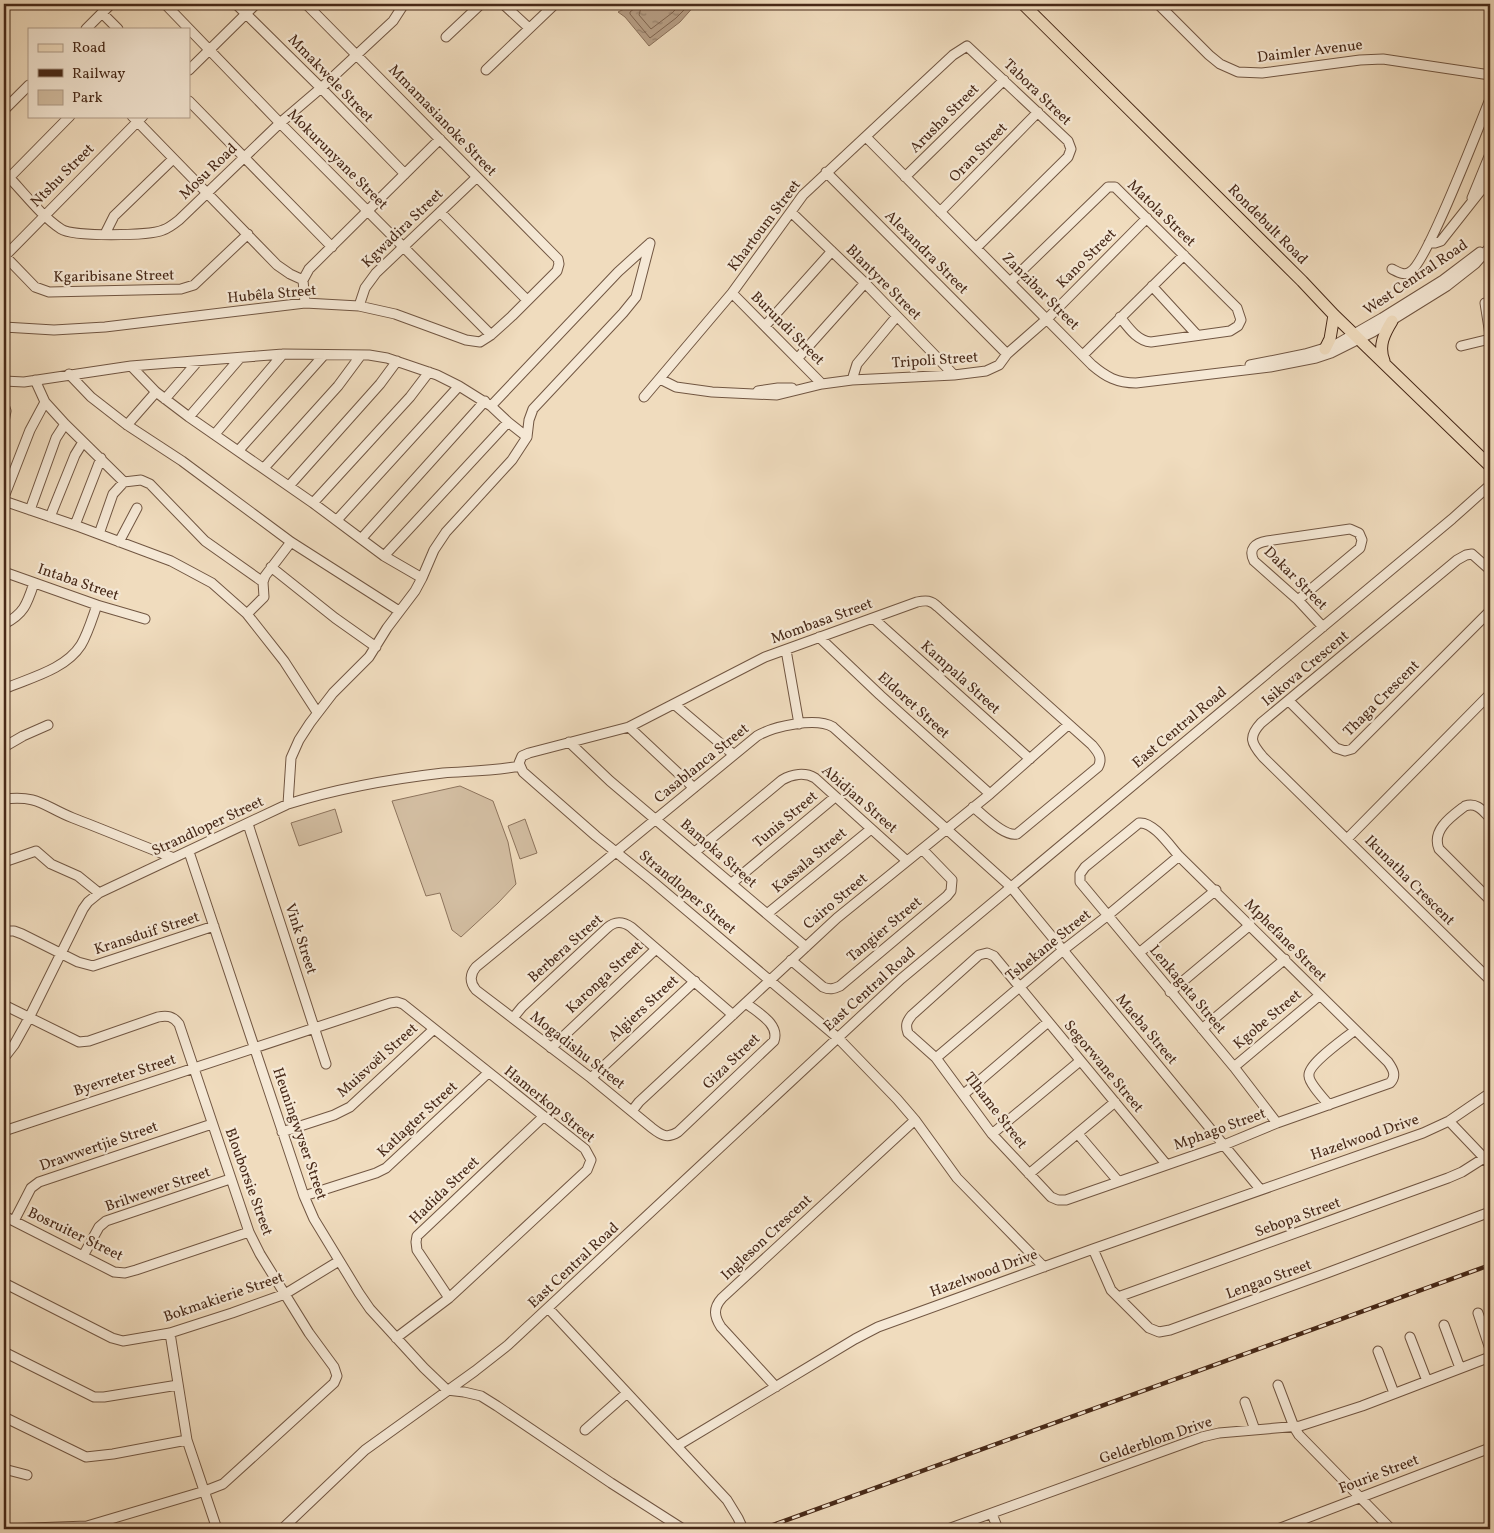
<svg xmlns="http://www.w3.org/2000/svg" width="1494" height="1533" font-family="Vollkorn,serif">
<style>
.green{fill:#d3bea2;stroke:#8d745d}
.water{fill:url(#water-ripples);stroke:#8a705a}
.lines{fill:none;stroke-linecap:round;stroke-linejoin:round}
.shore{stroke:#7f644f;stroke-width:1}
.minor-casing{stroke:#715642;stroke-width:11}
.major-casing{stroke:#472918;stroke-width:13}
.minor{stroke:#f5e8d5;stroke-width:9}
.major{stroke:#f0dcbe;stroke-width:11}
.rail-casing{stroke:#472918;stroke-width:4.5}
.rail{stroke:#f5e8d5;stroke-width:2.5;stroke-dasharray:8;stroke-linecap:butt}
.labels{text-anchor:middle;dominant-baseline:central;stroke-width:4.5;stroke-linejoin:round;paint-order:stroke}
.street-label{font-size:15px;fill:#472918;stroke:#f5e8d5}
</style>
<defs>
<pattern id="water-ripples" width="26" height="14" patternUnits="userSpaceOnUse" patternTransform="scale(1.25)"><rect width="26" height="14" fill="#b79f86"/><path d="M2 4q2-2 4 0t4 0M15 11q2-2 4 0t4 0" fill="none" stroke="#97826d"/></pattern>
</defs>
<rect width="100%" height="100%" fill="#f0dcbe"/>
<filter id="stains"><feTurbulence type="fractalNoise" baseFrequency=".004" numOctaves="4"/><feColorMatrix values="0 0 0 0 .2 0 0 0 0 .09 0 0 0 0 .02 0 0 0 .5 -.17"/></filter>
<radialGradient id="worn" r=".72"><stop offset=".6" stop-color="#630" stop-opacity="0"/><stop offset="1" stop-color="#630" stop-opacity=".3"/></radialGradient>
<!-- green -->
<path class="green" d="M460,786l33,15 15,41 8,42 -18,19 -37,34 -9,-7 -12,-37 -14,3 -34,-95z
M335,809l7,23 -43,14 -8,-23z
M525,819l12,34 -17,6 -12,-33z"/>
<!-- water -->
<path class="water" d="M634,4h62l-16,18 -31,24 -24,-29 -7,-5z"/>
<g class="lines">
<!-- shore -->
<path class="shore" d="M636,4l-1,4 -5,4v2l20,24 26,-20 14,-14
M642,4l-3,11 12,14 21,-16 9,-9"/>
<defs>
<path id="minor" d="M165,4l115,119 211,212
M236,4l85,84 84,86
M503,4l26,24
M1158,4l51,51 11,9 18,8 24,1 98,-13 23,-1 107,16
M102,13l16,16
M86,29l25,-25
M446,37l35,-33
M189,70l67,-66
M486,70l69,-66
M189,101l143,146
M4,110l25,-25
M132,116l145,149 13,9 13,6
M866,137l226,228c14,12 25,18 44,18l134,-16 46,-9 15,-5 42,-21 74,-46 28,-22 15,-17
M4,172c18,18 36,43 57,57 12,8 88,7 102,1 6,-2 11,-6 16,-10l101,-97 41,-35 72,-67 11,-17
M826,172l181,182
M905,177l99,-97
M4,183l66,-67
M1472,198l18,-44
M440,212l87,88
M791,212l74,71 89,92
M940,212l98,-100
M105,234l9,-18 59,-57
M1429,243h6l6,-2 49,-62
M5,256l30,31 14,5 132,-3 13,-4 54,-51
M4,257l139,-141
M1392,269c6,3 12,7 18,3 16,-8 70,-148 80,-173
M1010,282l95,-92 3,-3h7l122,121 4,12 -3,6 -8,5 -79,11c-14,-1 -23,-15 -31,-25
M1152,286l45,49
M732,293l90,91
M305,303l-2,-23 6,-11 131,-130
M1485,303l5,32
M359,306l6,-18 11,-15 101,-96
M765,326l67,-75
M4,327l50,3 51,-3 200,-24 54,3 36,8 71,26 14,2 11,-7 21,-19 45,-45 2,-7 -1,-5 -252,-255
M1461,346l29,-7
M1083,355l101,-100
M797,359l68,-76
M1250,365l55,-11 30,-9 47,-27 61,-38 37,-28
M131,366l25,26 33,25 124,86 71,53 38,22
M69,374l22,23 36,28 55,36 109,81 108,69
M660,379l16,8 36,5 65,3 45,-11 30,-4 102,-5 32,-4 13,-6 8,-11 40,-35 100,-101
M852,380l5,-16 40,-48
M4,381l20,1 107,-16 152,-12 86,1 18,3 50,17 22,11 32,20 127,-134 32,-29
M758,391l20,-3h14
M644,397l88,-104 71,-98 150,-140 14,-9 101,95 3,8 -3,8 -92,91
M165,399l33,-38
M45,402l20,22 59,58 17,-2 9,4 55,57 58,41
M4,405l2,6 -2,11
M189,417l51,-59
M127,425l29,-33
M215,434l68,-80
M527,437l2,-17 4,-11 90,-96 13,-16 14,-54
M239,450l85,-95
M264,468l74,-82 23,-31
M289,486l91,-102 17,-23
M4,497l26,-67 15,-28 -10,-22
M4,501l76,26 91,34 41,22 35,31 37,47 33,51
M313,503l97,-106 19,-25
M30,510l26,-72 9,-14
M50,517l25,-62 8,-13
M337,520l122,-134
M75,525l26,-67
M99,534l14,-40 11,-12
M361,539l124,-138
M119,542l18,-34
M384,556l124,-134
M271,567l64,51 41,29
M1490,570l-18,-16 -6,1 -9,5 -196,163c-13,14 -10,20 2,34l227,223
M4,572l93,33 48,14
M1298,600l62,-52 2,-8 -3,-7 -9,-4 -83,12c-12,2 -19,8 -13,20l44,39 25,27
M247,614l17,-17 -1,-15 2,-6 26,-34
M873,618l157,141
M4,624c20,-10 23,-20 30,-41
M819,637l61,58 110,99
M786,650l13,74
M4,689c25,-11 61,-19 77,-44 7,-12 11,-26 16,-40
M1289,701l47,47 9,3 7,-2 138,-138
M674,704l60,51
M629,727l65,61
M569,742l41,39 196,166
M4,747l19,-11 25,-11
M4,799c35,-4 39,7 69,19 34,13 67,27 101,40
M288,804l3,-46 8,-18 11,-17 23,-30 36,-36 18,-29 28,-37 7,-13 12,-28 12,-18 66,-72 15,-23 -19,-15 -17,-16
M973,807c11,8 31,30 44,27l81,-67c5,-9 0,-15 -6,-22l-154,-138c-7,-7 -12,-7 -21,-5l-152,55 -136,70 -100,26 -7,3 -3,7 4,9 73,64 56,45 186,157 59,61 18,21 42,58 87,89
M1490,818c-7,-7 -13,-16 -25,-12 -13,10 -34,24 -26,43l51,51
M248,824l78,240
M1347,839l143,-145
M189,852l115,344 10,23 45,74 11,16 54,59 23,22 17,2 17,4 16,10 114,77 72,46
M695,852l87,-72c10,-6 23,-8 33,-2l92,83
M4,862l32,-11 15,13 27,12 21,17
M732,883l103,-86
M767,914l104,-85
M4,931h10l8,3 56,28 15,4 121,-40
M1139,953l77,-63
M791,960l32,27c7,3 10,2 17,-1l107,-90 4,-5 1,-11 -30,-31
M1170,992l80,-67
M746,1003c12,10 34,21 28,38l-96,91c-11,7 -17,3 -26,-4l-61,-50 -115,-88c-7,-8 -6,-16 0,-23l281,-231c17,-10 59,-19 76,-9l178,160 249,302
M4,1005l75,37 10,-1 69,-24c9,-2 15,-1 21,7l70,208 11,22 49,79 25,34 3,9 -3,7 -111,101 -18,7 -118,35 -83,3
M513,1018l9,-11 85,-79c8,-7 15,-7 24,-1l102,88
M1202,1029l83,-70
M551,1048l105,-99
M4,1058l10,-13 15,-27 54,-109 5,-7 11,-9 189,-89c51,-16 103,-25 155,-31 26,-2 51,-2 77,-7
M936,1058l126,-107 45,-35 72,-60
M1234,1067l86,-72
M591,1078l104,-97
M964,1094l84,-72
M1329,1105c-5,-6 -20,-22 -20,-29 -2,-12 37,-38 46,-46
M632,1111l7,-9 198,-184 153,-124 78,-69
M1449,1121l41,43
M4,1131l386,-128 7,-1 6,2 182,145 6,11 -4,10 -125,116 -13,12 -53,40
M282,1132l52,-17 16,-8 84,-78
M992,1134l88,-73
M1078,1134l40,47
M1166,1164l-172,-208 -7,-3 -8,2 -67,60c-5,6 -7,10 -4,18l28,25 56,76 59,63 7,3h8l158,-55 53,-22 113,-40c7,-7 3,-14 -2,-21l-209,-206c-9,-10 -26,-35 -40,-33l-54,44 -5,7v8l154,185 43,56
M1029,1174l86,-72
M304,1196l72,-23 10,-5 102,-95
M4,1216l110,56 11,1 11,-3 113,-38
M14,1221l17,-33 8,-6 173,-58
M1093,1249l18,41 38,38 10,4 11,-2 157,-57 163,-61
M83,1256l16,-29 7,-6 124,-42
M4,1283l108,55 11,3 47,-8 62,-20 53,-19 54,-33
M1118,1297l330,-119 14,-6 22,-14
M449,1298l-32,-48 -1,-8 1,-6 126,-119
M548,1308l179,192 11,18 5,11
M1478,1313l12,36
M1444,1325l16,43
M170,1333l17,107 30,89
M1410,1337l17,44
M1378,1351l16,42
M4,1352l90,45h10l74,-12
M1278,1385l16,42 5,8 92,94
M776,1387l-55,-60c-7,-11 -8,-19 1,-29l193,-178
M1245,1402l10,28
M4,1417l82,40 27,-3 74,-14
M585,1430l42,-37
M677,1446l178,-107 23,-12 215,-78 330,-116 26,-12 41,-28
M4,1469l23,6
M992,1514l6,15
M282,1529l83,-79 110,-79 33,-26 393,-366 551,-460 38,-34
M948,1529l254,-92 17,-4 81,-7 62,-20 128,-49
M1278,1529l212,-81"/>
<path id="major" d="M1023,4l279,277 32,34 156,151
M1325,349l5,-10 4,-24
M1384,361c-6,-15 0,-27 8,-40"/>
</defs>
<!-- minor casing -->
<use href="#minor" class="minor-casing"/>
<!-- major casing -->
<use href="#major" class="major-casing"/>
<!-- minor -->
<use href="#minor" class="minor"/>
<!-- major -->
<use href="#major" class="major"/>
<defs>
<path id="rail" d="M762,1529l728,-264"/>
</defs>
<!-- rail casing -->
<use href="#rail" class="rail-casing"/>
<!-- rail -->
<use href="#rail" class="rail"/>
</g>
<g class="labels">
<!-- street labels -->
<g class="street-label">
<text transform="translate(1310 52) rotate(-7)">Daimler Avenue</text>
<text transform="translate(330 79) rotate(46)">Mmakwele Street</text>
<text transform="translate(1037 93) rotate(44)">Tabora Street</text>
<text transform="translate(945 119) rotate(-45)">Arusha Street</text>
<text transform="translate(442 121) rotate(46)">Mmamasianoke Street</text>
<text transform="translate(979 153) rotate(-46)">Oran Street</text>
<text transform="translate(337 160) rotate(45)">Mokurunyane Street</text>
<text transform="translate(209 172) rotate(-44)">Mosu Road</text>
<text transform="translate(63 176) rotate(-45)">Ntshu Street</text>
<text transform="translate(1161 214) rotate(44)">Matola Street</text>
<text transform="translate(1267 225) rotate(45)">Rondebult Road</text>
<text transform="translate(765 226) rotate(-53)">Khartoum Street</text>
<text transform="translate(403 229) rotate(-44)">Kgwadira Street</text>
<text transform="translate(926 253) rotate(45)">Alexandra Street</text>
<text transform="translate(1087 259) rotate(-45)">Kano Street</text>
<text transform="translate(114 277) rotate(-1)">Kgaribisane Street</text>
<text transform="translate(1416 278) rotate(-34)">West Central Road</text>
<text transform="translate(883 283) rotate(45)">Blantyre Street</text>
<text transform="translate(1040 292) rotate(45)">Zanzibar Street</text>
<text transform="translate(272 295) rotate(-5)">Hubêla Street</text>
<text transform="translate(787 329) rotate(45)">Burundi Street</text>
<text transform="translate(935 361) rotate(-4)">Tripoli Street</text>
<text transform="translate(1295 579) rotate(45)">Dakar Street</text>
<text transform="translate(78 583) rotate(19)">Intaba Street</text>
<text transform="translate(822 622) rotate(-20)">Mombasa Street</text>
<text transform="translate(1306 669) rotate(-40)">Isikova Crescent</text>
<text transform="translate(960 678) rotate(42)">Kampala Street</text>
<text transform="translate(1382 699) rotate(-45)">Thaga Crescent</text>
<text transform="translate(913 706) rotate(42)">Eldoret Street</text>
<text transform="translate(1180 728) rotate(-40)">East Central Road</text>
<text transform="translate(702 764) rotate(-39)">Casablanca Street</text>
<text transform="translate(859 800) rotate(41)">Abidjan Street</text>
<text transform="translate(786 820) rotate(-40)">Tunis Street</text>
<text transform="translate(208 827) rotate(-25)">Strandloper Street</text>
<text transform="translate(718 854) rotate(41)">Bamoka Street</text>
<text transform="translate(810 861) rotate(-40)">Kassala Street</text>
<text transform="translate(1409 881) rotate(45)">Ikunatha Crescent</text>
<text transform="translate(687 893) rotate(40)">Strandloper Street</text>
<text transform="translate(836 902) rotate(-40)">Cairo Street</text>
<text transform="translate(885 930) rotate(-40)">Tangier Street</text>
<text transform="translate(147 934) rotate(-18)">Kransduif Street</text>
<text transform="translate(300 939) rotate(72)">Vink Street</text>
<text transform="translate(1285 941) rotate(45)">Mphefane Street</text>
<text transform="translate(1049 946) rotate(-39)">Tshekane Street</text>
<text transform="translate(566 949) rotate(-42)">Berbera Street</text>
<text transform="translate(605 978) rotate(-43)">Karonga Street</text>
<text transform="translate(870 990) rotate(-42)">East Central Road</text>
<text transform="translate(1187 990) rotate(50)">Lenkagata Street</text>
<text transform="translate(644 1009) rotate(-43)">Algiers Street</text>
<text transform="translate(1268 1020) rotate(-40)">Kgobe Street</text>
<text transform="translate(1146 1030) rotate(50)">Maeba Street</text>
<text transform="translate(577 1051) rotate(38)">Mogadishu Street</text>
<text transform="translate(378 1061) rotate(-42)">Muisvoël Street</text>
<text transform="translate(732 1062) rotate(-44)">Giza Street</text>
<text transform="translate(1103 1067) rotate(50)">Segorwane Street</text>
<text transform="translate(125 1076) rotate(-18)">Byevreter Street</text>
<text transform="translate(549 1105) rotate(39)">Hamerkop Street</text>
<text transform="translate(995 1111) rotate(52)">Tlhame Street</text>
<text transform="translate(418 1120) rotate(-43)">Katlagter Street</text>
<text transform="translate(1220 1130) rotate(-20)">Mphago Street</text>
<text transform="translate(299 1134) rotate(71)">Heuningwyser Street</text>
<text transform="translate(1365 1138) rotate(-19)">Hazelwood Drive</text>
<text transform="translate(99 1147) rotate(-19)">Drawwertjie Street</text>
<text transform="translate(248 1182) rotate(70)">Blouborsie Street</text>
<text transform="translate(158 1190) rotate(-19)">Brilwewer Street</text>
<text transform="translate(445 1191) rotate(-44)">Hadida Street</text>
<text transform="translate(1298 1218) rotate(-20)">Sebopa Street</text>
<text transform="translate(75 1235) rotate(26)">Bosruiter Street</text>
<text transform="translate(767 1238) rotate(-43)">Ingleson Crescent</text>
<text transform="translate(574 1266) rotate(-43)">East Central Road</text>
<text transform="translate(984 1274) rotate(-20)">Hazelwood Drive</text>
<text transform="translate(1269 1280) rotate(-20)">Lengao Street</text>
<text transform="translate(224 1298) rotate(-19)">Bokmakierie Street</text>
<text transform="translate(1156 1441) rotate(-19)">Gelderblom Drive</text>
<text transform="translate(1379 1475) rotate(-21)">Fourie Street</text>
</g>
</g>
<!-- margin -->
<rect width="1494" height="1533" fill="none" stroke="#f0dcbe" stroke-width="20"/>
<rect x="5" y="5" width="1484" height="1523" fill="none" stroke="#472918" stroke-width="2.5"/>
<rect x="10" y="10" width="1474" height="1513" fill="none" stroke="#472918"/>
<!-- legend -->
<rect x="28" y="28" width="162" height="90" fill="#f5e8d5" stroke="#af9c89"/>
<rect x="38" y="44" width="25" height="8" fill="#f0dcbe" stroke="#af9c89"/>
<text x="72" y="52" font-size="15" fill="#472918">Road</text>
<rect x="38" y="69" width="25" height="8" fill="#472918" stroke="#af9c89"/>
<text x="72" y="78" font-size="15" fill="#472918">Railway</text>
<rect x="38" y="90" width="25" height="15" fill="#d3bea2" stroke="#af9c89"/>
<text x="72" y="102" font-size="15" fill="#472918">Park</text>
<rect width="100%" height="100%" filter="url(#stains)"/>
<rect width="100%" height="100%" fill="url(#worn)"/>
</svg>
